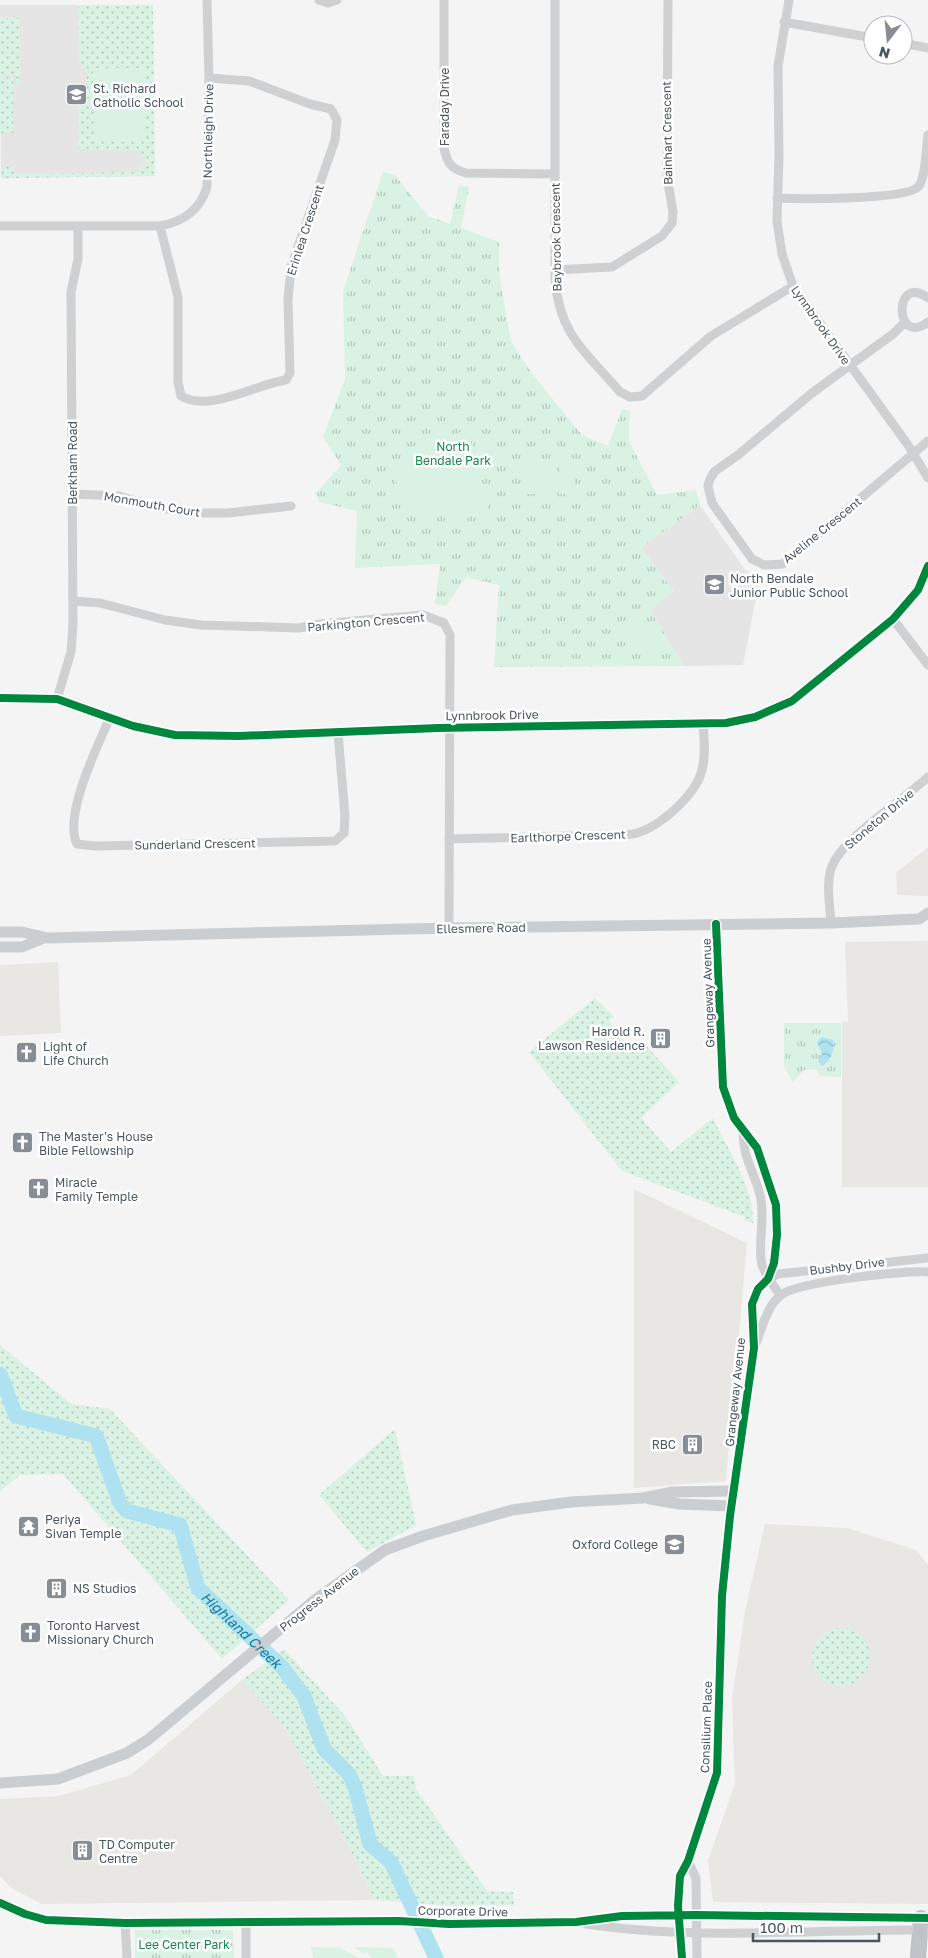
<svg xmlns="http://www.w3.org/2000/svg" width="928" height="1958" font-family="'Golos Text',sans-serif">
<style>
.commercial{fill:#e8e7e3}
.education{fill:#e6e5e6}
.grass{fill:url(#grass-dots)}
.park{fill:url(#park-tufts)}
.garden{fill:#d9f2e3}
.water{fill:url(#water-waves)}
.lines{fill:none;stroke-linecap:round;stroke-linejoin:round}
.river{stroke:#aee2f0;stroke-width:15}
.highway-casing{stroke:#b9bec3;stroke-width:16}
.minor{stroke:#ced0d2;stroke-width:9}
.major{stroke:#caced1;stroke-width:11}
.highway{stroke:#bec4c9;stroke-width:14}
.cycleway-casing{stroke:#fff;stroke-width:11}
.cycleway{stroke:#00873e;stroke-width:8}
.labels{text-anchor:middle;dominant-baseline:central;stroke-width:5;stroke-linejoin:round;paint-order:stroke}
.poi-label{font-size:12px;fill:#4a5661;stroke:#fff;text-anchor:start}
.street-label{font-size:12px;fill:#4a5661;stroke:#fff}
.park-label{font-size:12px;fill:#17864f;stroke:#fff}
.water-label{font-size:14px;font-style:italic;fill:#0c7c9b;stroke:#fff}
</style>
<defs>
<pattern id="grass-dots" width="8" height="8" patternUnits="userSpaceOnUse" patternTransform="scale(1.25)"><rect width="8" height="8" fill="#d9f2e3"/><path d="M2 2h.1M6 6h.1" fill="none" stroke="#b2c7bb" stroke-width="1.8" stroke-linecap="round"/></pattern>
<pattern id="park-tufts" width="24" height="20" patternUnits="userSpaceOnUse" patternTransform="scale(1.25)"><rect width="24" height="20" fill="#d9f2e3"/><path d="M3 7l-1-3M5 7V3M7 7l1-3M15 17l-1-3M17 17v-4M19 17l1-3" fill="none" stroke="#b2c7bb"/></pattern>
<pattern id="water-waves" width="16" height="10" patternUnits="userSpaceOnUse" patternTransform="scale(1.25)"><rect width="16" height="10" fill="#aee2f0"/><path d="M0 5q4-4 8 0t8 0" fill="none" stroke="#90bac6"/></pattern>
</defs>
<rect width="100%" height="100%" fill="#f4f4f4"/>
<!-- commercial -->
<path class="commercial" d="M928,847v49l-31,-1 -1,-22z
M928,941v246h-86v-165h6l-3,-80z
M58,962l3,71 -61,3v-71z
M634,1189l113,54 -21,238 -92,7z
M765,1524l82,4 69,22 12,15v339l-215,-2 -5,-42 27,-76 -3,-85 13,-88z
M242,1680l42,46 58,107 33,67 -333,4 -31,-16 -11,-12v-77l59,-3 72,-21z"/>
<!-- education -->
<path class="education" d="M0,5h153l2,171 -154,2z
M700,505l45,65 15,8 -17,87 -59,1 -34,-56 24,-19 -33,-43z"/>
<!-- grass -->
<path class="grass" d="M78,5h75l2,171 -151,2 -3,-2v-9h13v7l127,-2v-7h4v-8h-4v-6l-63,-2 1,-45 8,-6v-25l-8,-13z
M0,18h19l1,66h-4v-10l-16,1z
M0,77h13v56h-13z
M595,998l19,19 -5,4 24,29 10,-8 36,40 -38,36 30,34 42,-34c15,32 41,69 40,105l-9,-3 1,-3 -123,-46 -93,-119z
M0,1345l71,59 39,5 179,191 -67,59 -159,-185 -43,1 -20,16z
M395,1429l21,96 -49,27 -48,-57z
M812 1657a29 29 0 1 1 58 0a29 29 0 1 1-58 0Z
M284,1649l62,68 37,59h31l2,13 71,102 26,1 1,13 -61,1 -78,-6 -33,-67 -58,-107 -42,-46z"/>
<!-- park -->
<path class="park" d="M383,172l12,3 33,41 22,8 9,-39 10,2 -8,41 38,14v31l12,69 22,33 49,60 26,11 14,-37 8,2 -1,30 28,54 39,-5 4,15 -59,43 33,43 -24,19 34,56 -190,1 5,-82 -33,-8 -20,29 -11,-2 5,-40 -85,4 2,-57 -38,-9 -3,-9 25,-28 -18,-28 22,-58 -2,-88z
M784,1023h57v54l-22,-1 -1,-6h-14l-11,12 -9,-16z
M135,1930h98l1,28h-99z"/>
<!-- garden -->
<path class="garden" d="M93,68h52v74h-51z
M462,431l7,3 19,74c-40,20 -84,3 -98,-40z
M523,464h14v30h-13z
M542,464h14v30h-14z
M560,464h14v30h-14z
M638,619c10,1 15,8 16,18l4,2 -1,8c-10,7 -19,4 -30,-1 -7,-13 -3,-22 11,-27z
M311,1947l29,1 20,10h-47z
M354,1947l39,1 5,10h-26l-5,-6 -3,2z"/>
<!-- water -->
<path class="water" d="M822,1037l11,3c2,10 -2,21 -11,26l-4,-5 4,-7 -5,-12z"/>
<g class="lines">
<!-- river -->
<path class="river" id="s1" d="M0,1374l16,42 80,20 24,67 7,8 53,14 18,63 84,79 22,29 20,53 25,25 6,13 15,57 21,18 45,96"/>
<defs>
<path id="highway" d="M918,1958l3,-40"/>
</defs>
<!-- highway casing -->
<use href="#highway" class="highway-casing"/>
<!-- minor -->
<path class="minor" d="M319,0l9,3 9,-3
M444,0v148c3,15 7,21 22,25l88,1
M555,0v280c5,56 31,72 65,112l10,5 12,-1 69,-60 82,-50
M789,0l-11,66 1,89 -2,66 5,33 11,32 115,159 20,33
M784,22l89,16
M903,43l25,5
M777,198c22,1 129,2 141,-11 8,-8 8,-40 10,-52
M0,226h160c22,-4 40,-16 47,-39l2,-109 -2,-78
M160,226l18,71v85l3,14c28,17 75,-12 105,-16l4,-7 -2,-73 3,-33 44,-127 2,-20 -6,-11 -21,-5 -61,-23 -40,-3
M555,270l57,-3 50,-31 10,-13 1,-11 -6,-35 1,-177
M928,298c-35,-26 -34,50 0,24
M905,322l-12,12 -81,59 -74,62 -23,16 -5,8 -2,7 4,17 40,56 12,6 19,-1 145,-123
M72,494l47,2 37,11 35,6h37l63,-7
M73,601l27,2 65,17 36,5 98,3 21,-4 103,-9 21,8 6,12 -1,293
M893,619l35,46
M0,698l57,1 76,27 42,9 64,1 199,-8 288,-5 29,-6 37,-16 101,-82 25,-29 10,-24
M57,699l14,-47 2,-27 -2,-333 7,-33v-33
M110,717c-12,29 -47,98 -33,127l18,2 240,-5 9,-8 1,-17 -7,-83
M449,839l164,-4c7,0 13,0 20,-1 25,-5 63,-39 69,-64 4,-15 2,-32 1,-47
M831,923c-1,-17 -5,-38 0,-54 9,-30 73,-69 97,-92
M743,1132c0,26 11,39 17,63 6,22 -3,51 2,70 4,11 11,20 18,30
M768,1279l10,-5 150,-16
M755,1346c6,-15 12,-41 26,-51 16,-13 123,-25 147,-23
M688,1861l8,17 1,80
M0,1903l25,11 21,6 79,3 274,-2 50,3 127,-2 46,-6 74,-1 232,3
M125,1923l2,35
M586,1924c114,17 228,5 342,6
M246,1958v-36
M682,1958l-4,-52 2,-30 8,-15 29,-88 5,-177 8,-80 24,-168 -2,-44 6,-15 10,-10 6,-16 3,-28 -1,-30 -19,-57 -23,-30 -11,-31 -7,-163"/>
<!-- major -->
<path class="major" d="M0,932h22l26,6 401,-10 382,-5 88,-4 9,-6
M0,947h22l22,-9
M650,1499l29,5 52,2
M0,1783l58,-4 69,-26 22,-14 167,-140 69,-49 38,-14 89,-26 59,-8 72,-4 30,-6 61,-1"/>
<!-- highway -->
<use href="#highway" class="highway"/>
<defs>
<path id="cycleway" d="M0,698l57,1 76,27 42,9 64,1 199,-8 288,-5 29,-6 37,-16 101,-82 25,-29 10,-24
M0,1903l25,11 21,6 79,3 274,-2 50,3 127,-2 46,-6 74,-1 232,3
M682,1958l-4,-52 2,-30 8,-15 29,-88 5,-177 8,-80 24,-168 -2,-44 6,-15 10,-10 6,-16 3,-28 -1,-30 -19,-57 -23,-30 -11,-31 -7,-163"/>
</defs>
<!-- cycleway casing -->
<use href="#cycleway" class="cycleway-casing"/>
<!-- cycleway -->
<use href="#cycleway" class="cycleway"/>
</g>
<!-- icons -->
<defs>
<symbol id="school-square" viewBox="-11 -11 22 22"><rect x="-9" y="-9" width="18" height="18" rx="4" fill="#868d94" stroke="#fff"/><path d="M0-5L7-2L0 1L-7-2ZM-4 1L0 2.5L4 1V4Q0 6-4 4Z" fill="#fff"/></symbol>
<symbol id="building-square" viewBox="-11 -11 22 22"><rect x="-9" y="-9" width="18" height="18" rx="4" fill="#868d94" stroke="#fff"/><path d="M-4-6H4V6H1V3H-1V6H-4ZM-2.5-4.3h1.7v1.8h-1.7ZM.8-4.3h1.7v1.8H.8ZM-2.5-1h1.7V.8h-1.7ZM.8-1h1.7V.8H.8Z" fill="#fff"/></symbol>
<symbol id="church-square" viewBox="-11 -11 22 22"><rect x="-9" y="-9" width="18" height="18" rx="4" fill="#868d94" stroke="#fff"/><path d="M-1.2-6h2.4v3.5h3.3v2.4h-3.3V6h-2.4V-.1h-3.3v-2.4h3.3Z" fill="#fff"/></symbol>
<symbol id="temple-square" viewBox="-11 -11 22 22"><rect x="-9" y="-9" width="18" height="18" rx="4" fill="#868d94" stroke="#fff"/><path d="M0-6L5-2H3V0L6.5 2.5H4V6H1.5V3h-3V6H-4V2.5H-6.5L-3 0V-2H-5Z" fill="#fff"/></symbol>
<symbol id="university-square" viewBox="-11 -11 22 22"><rect x="-9" y="-9" width="18" height="18" rx="4" fill="#868d94" stroke="#fff"/><path d="M0-5L7-2L0 1L-7-2ZM-4 1L0 2.5L4 1V4Q0 6-4 4Z" fill="#fff"/></symbol>
</defs>
<g fill-rule="evenodd">
<use href="#school-square" x="64" y="82" width="25" height="25"/>
<use href="#school-square" x="702" y="572" width="25" height="25"/>
<use href="#building-square" x="648" y="1026" width="25" height="25"/>
<use href="#church-square" x="14" y="1040" width="25" height="25"/>
<use href="#church-square" x="10" y="1130" width="25" height="25"/>
<use href="#church-square" x="26" y="1176" width="25" height="25"/>
<use href="#building-square" x="680" y="1432" width="25" height="25"/>
<use href="#temple-square" x="16" y="1514" width="25" height="25"/>
<use href="#university-square" x="662" y="1532" width="25" height="25"/>
<use href="#building-square" x="44" y="1576" width="25" height="25"/>
<use href="#church-square" x="18" y="1620" width="25" height="25"/>
<use href="#building-square" x="70" y="1838" width="25" height="25"/>
</g>
<g class="labels">
<!-- poi labels -->
<g class="poi-label">
<text x="93" y="88">St. Richard<tspan x="93" dy="14">Catholic School</tspan></text>
<text x="730" y="578">North Bendale<tspan x="730" dy="14">Junior Public School</tspan></text>
<text x="645" y="1031" text-anchor="end">Harold R.<tspan x="645" dy="14">Lawson Residence</tspan></text>
<text x="43" y="1046">Light of<tspan x="43" dy="14">Life Church</tspan></text>
<text x="39" y="1136">The Master's House<tspan x="39" dy="14">Bible Fellowship</tspan></text>
<text x="55" y="1182">Miracle<tspan x="55" dy="14">Family Temple</tspan></text>
<text x="676" y="1444" text-anchor="end">RBC</text>
<text x="45" y="1519">Periya<tspan x="45" dy="14">Sivan Temple</tspan></text>
<text x="658" y="1544" text-anchor="end">Oxford College</text>
<text x="73" y="1588">NS Studios</text>
<text x="47" y="1625">Toronto Harvest<tspan x="47" dy="14">Missionary Church</tspan></text>
<text x="99" y="1844">TD Computer<tspan x="99" dy="14">Centre</tspan></text>
</g>
<!-- street labels -->
<g class="street-label">
<text transform="translate(444 107) rotate(-90)">Faraday Drive</text>
<text transform="translate(208 131) rotate(-89)">Northleigh Drive</text>
<text transform="translate(667 133) rotate(-91)">Bainhart Crescent</text>
<text transform="translate(305 230) rotate(-72)">Erinlea Crescent</text>
<text transform="translate(556 237) rotate(-91)">Baybrook Crescent</text>
<text transform="translate(821 325) rotate(55)">Lynnbrook Drive</text>
<text transform="translate(72 463) rotate(-90)">Berkham Road</text>
<text transform="translate(152 504) rotate(10)">Monmouth Court</text>
<text transform="translate(822 530) rotate(-39)">Aveline Crescent</text>
<text transform="translate(366 622) rotate(-5)">Parkington Crescent</text>
<text transform="translate(492 715) rotate(-1)">Lynnbrook Drive</text>
<text transform="translate(879 819) rotate(-40)">Stoneton Drive</text>
<text transform="translate(568 836) rotate(-2)">Earlthorpe Crescent</text>
<text transform="translate(195 844) rotate(-1)">Sunderland Crescent</text>
<text transform="translate(481 928) rotate(-1)">Ellesmere Road</text>
<text transform="translate(708 993) rotate(-92)">Grangeway Avenue</text>
<text transform="translate(847 1266) rotate(-7)">Bushby Drive</text>
<text transform="translate(735 1392) rotate(-84)">Grangeway Avenue</text>
<text transform="translate(319 1599) rotate(-38)">Progress Avenue</text>
<text transform="translate(706 1727) rotate(-88)">Consilium Place</text>
<text transform="translate(463 1911) rotate(1)">Corporate Drive</text>
</g>
<!-- park labels -->
<g class="park-label">
<text x="453" y="446">North<tspan x="453" dy="14">Bendale Park</tspan></text>
<text x="184" y="1944">Lee Center Park</text>
</g>
<!-- water labels -->
<g class="water-label">
<text stroke="none"><textPath href="#s1" startOffset="390">Highland Creek</textPath></text>
</g>
</g>
<!-- north arrow -->
<g transform="translate(888 40) rotate(196)"><circle r="24" fill="#ffffff" stroke="#b7bbc0"/>
<path d="M0-4L9 19L0 12L-9 19Z" fill="#868d94"/>
<text y="-8" font-size="14" font-weight="bold" text-anchor="middle" fill="#4a5661">N</text>
</g>
<!-- scale -->
<path d="M753 1933v8h126v-8" fill="none" stroke="#4a5661" stroke-width="2.5"/>
<text x="760" y="1933" font-size="15" fill="#4a5661" stroke="#ffffff" stroke-width="4" paint-order="stroke">100 m</text>
</svg>
